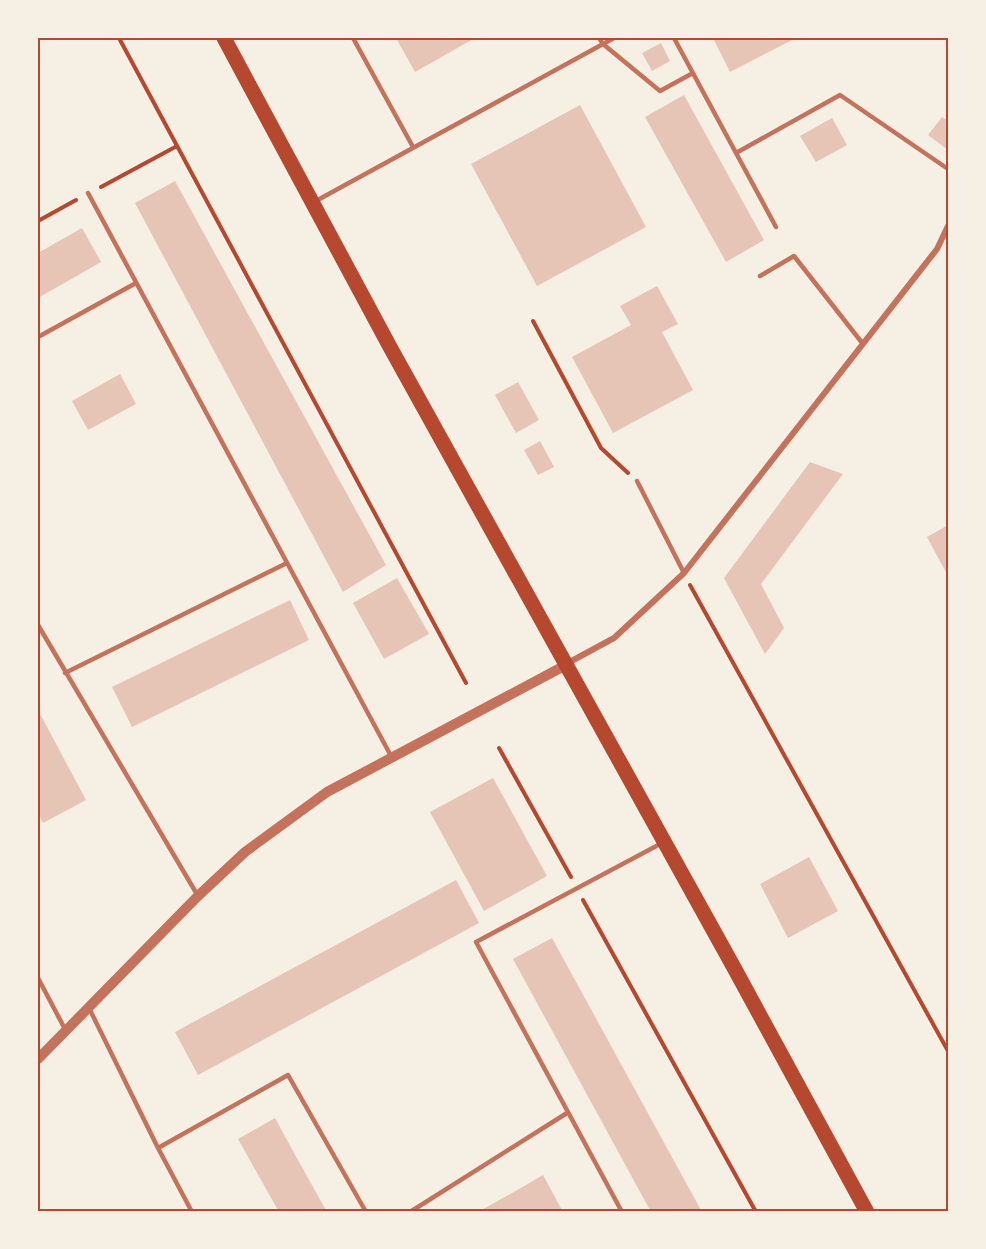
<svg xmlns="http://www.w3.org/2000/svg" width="986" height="1249" font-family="'Source Serif 4',serif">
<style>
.building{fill:#e6c5b7}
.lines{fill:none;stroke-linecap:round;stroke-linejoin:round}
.path{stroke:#b5482f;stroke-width:4}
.service{stroke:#c5725c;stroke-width:4.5}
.minor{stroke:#c5725c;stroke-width:6}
.tertiary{stroke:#c5725c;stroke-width:10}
.primary{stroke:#b5482f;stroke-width:15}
.neatline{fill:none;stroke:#b5482f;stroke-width:2}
</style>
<rect width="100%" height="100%" fill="#f6efe4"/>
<!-- building -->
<path class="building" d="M396,38h79l-60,34z
M713,38h83l-66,34z
M661,43l9,18 -18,10 -10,-18z
M684,95l80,145 -38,22 -81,-145z
M580,105l66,122 -109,59 -66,-122z
M942,117l6,4v29l-20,-15z
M832,118l15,27 -31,17 -16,-26z
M175,181l211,384 -43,27 -208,-389z
M82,228l19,34 -63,36v-45z
M657,286l21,38 -16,8 31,58 -80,43 -41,-76 59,-32 -11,-19z
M120,374l16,30 -48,26 -16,-29z
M518,382l21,38 -23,13 -21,-38z
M540,441l14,26 -16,8 -14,-25z
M810,462l33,12 -82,110 23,44 -19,26 -41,-76z
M948,525v51l-21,-39z
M397,578l32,56 -45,25 -31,-56z
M290,600l19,40 -177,87 -20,-40z
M38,710l48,90 -43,23 -5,-11z
M493,778l54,98 -63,35 -54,-99z
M809,857l29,54 -50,27 -28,-54z
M456,880l23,43 -281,152 -23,-43z
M552,938l150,274h-51l-138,-253z
M275,1118l19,35 33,59h-48l-41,-73z
M543,1175l20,37h-85l41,-23z"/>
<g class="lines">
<!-- path -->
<path class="path" d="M119,38l347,645
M101,187l76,-41
M38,221l38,-21
M533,321l68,127 27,25
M690,585l258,466
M499,748l72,129
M583,900l173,312"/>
<!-- service -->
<path class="service" d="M353,38l60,109
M599,38l4,6 57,47 33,-18
M674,38l62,115 104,-58 108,74
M736,153l40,74
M88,193l303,563
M314,202l300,-164
M760,276l34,-20 69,88
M38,337l98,-54
M637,481l47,92
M38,625l160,271
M65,673l222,-110
M38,978l28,53
M89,1008l69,140 34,64
M158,1148l130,-73 78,137
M410,1212l157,-99
M622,1212l-146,-270 186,-99"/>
<!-- minor -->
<path class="minor" d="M566,664l48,-26 70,-65 253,-324 11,-23"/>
<!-- tertiary -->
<path class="tertiary" d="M38,1059l160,-163 47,-44 82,-60 239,-127"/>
<!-- primary -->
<path class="primary" d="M224,38l166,309 342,617 135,248"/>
</g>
<!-- border -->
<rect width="986" height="1249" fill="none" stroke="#f6efe4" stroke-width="78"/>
<rect x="39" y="39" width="908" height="1171" class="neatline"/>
</svg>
